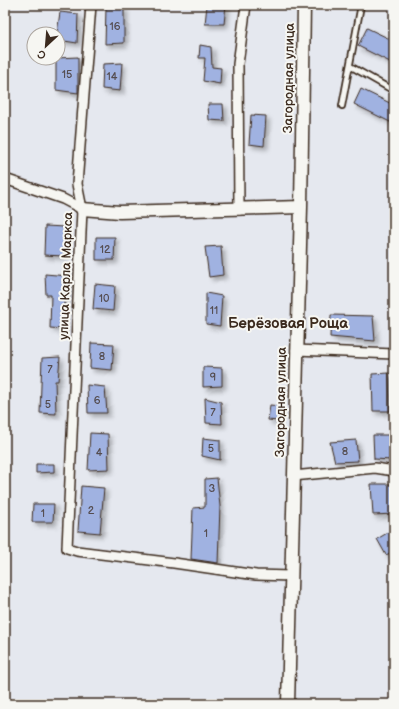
<svg xmlns="http://www.w3.org/2000/svg" width="399" height="709" font-family="'Balsamiq Sans',sans-serif">
<style>
.building{fill:#a0b2e1;stroke:#3b2a1e;filter:url(#shadow)}
.lines{fill:none;stroke-linecap:round;stroke-linejoin:round}
.service-casing{stroke:#3b2a1e;stroke-width:8}
.minor-casing{stroke:#3b2a1e;stroke-width:12}
.tertiary-casing{stroke:#3b2a1e;stroke-width:15}
.service{stroke:#f6f6f2;stroke-width:4.5}
.minor{stroke:#f6f6f2;stroke-width:9}
.tertiary{stroke:#f6f6f2;stroke-width:12}
.labels{text-anchor:middle;dominant-baseline:central;stroke-width:4;stroke-linejoin:round;paint-order:stroke}
.number-label{font-size:11px;fill:#544c4f}
.street-label{font-size:13px;fill:#3b2a1e;stroke:#f6f6f2}
.quarter-label{font-size:15px;font-weight:bold;fill:#3b2a1e;stroke:#f6f6f2}
</style>
<defs>
<filter id="shadow"><feDropShadow dx="3.5" dy="3.5" stdDeviation="2" flood-color="#0004"/></filter>
</defs>
<rect width="100%" height="100%" fill="#e5e8ef"/>
<filter id="ink" filterUnits="userSpaceOnUse"><feTurbulence type="fractalNoise" baseFrequency=".025" numOctaves="2"/><feDisplacementMap in="SourceGraphic" scale="8" xChannelSelector="R" yChannelSelector="G"/><feConvolveMatrix kernelMatrix="1 2 1 2 8 2 1 2 1" color-interpolation-filters="sRGB"/></filter>
<g filter="url(#ink)">
<!-- building -->
<path class="building" d="M207,5h19l-2,19h-19z
M106,8h18v35l-19,1z
M60,12l18,2 -1,29 -19,-3 -1,-6z
M367,28l27,13v23l-36,-18z
M200,45l11,2 1,20 9,1 -1,16 -17,-3 2,-23h-6z
M78,57v36l-22,-3v-32z
M122,63l-2,28 -18,-2 1,-25z
M361,89l33,16v19l-40,-20z
M208,104h15l1,17 -15,-1z
M251,115l15,1 -2,30 -15,-2z
M45,226l20,1 -1,29 -20,-1z
M96,237h19l-1,23h-18z
M221,246l2,29 -14,2 -4,-30z
M45,274l23,2 -1,21h-3v32l-14,-1 1,-33h-5z
M95,284l20,2 -2,25 -20,-2z
M206,293l16,3 -2,30 -14,-2z
M331,315l42,1 2,25 -45,-4z
M91,343l23,1 -2,26 -22,-2z
M60,357l-2,24h-3l1,33 -16,-1 2,-55z
M203,367l19,1v18l-19,1z
M389,373l1,38h-17l-1,-37z
M87,385l18,2 2,26h-19z
M205,398l16,4 1,22 -16,-1z
M270,405l10,1 -2,15 -10,-1z
M90,433l18,1 1,35 -21,1z
M373,435h19v25l-18,-1z
M203,438l17,2v20l-18,-4z
M356,440l2,21 -23,1 -5,-20z
M36,464h18v8l-18,1z
M217,478l3,28 -2,57 -27,-4 2,-51 12,-1v-28z
M371,484h21l2,30 -21,1z
M81,486l23,2 -4,45 -22,-2z
M33,504h21l-1,18h-21z
M394,529v22l-8,4 -9,-16z"/>
<g class="lines">
<defs>
<path id="service" d="M350,66l44,25
M342,106l19,-101"/>
<path id="minor" d="M91,5l-14,179 5,25 -15,339 10,3 97,12 82,12 35,1
M5,179l58,20 19,10
M239,210l-1,-146 8,-59
M296,350l98,4
M293,476l82,-8 19,3"/>
<path id="tertiary" d="M82,209l38,3 181,-5
M288,704l13,-497 3,-202"/>
</defs>
<!-- service casing -->
<use href="#service" class="service-casing"/>
<!-- minor casing -->
<use href="#minor" class="minor-casing"/>
<!-- tertiary casing -->
<use href="#tertiary" class="tertiary-casing"/>
<!-- service -->
<use href="#service" class="service"/>
<!-- minor -->
<use href="#minor" class="minor"/>
<!-- tertiary -->
<use href="#tertiary" class="tertiary"/>
</g>
</g>
<g class="labels">
<!-- number labels -->
<g class="number-label">
<text x="115" y="26">16</text>
<text x="67" y="74">15</text>
<text x="112" y="76">14</text>
<text x="105" y="249">12</text>
<text x="104" y="298">10</text>
<text x="214" y="310">11</text>
<text x="102" y="356">8</text>
<text x="50" y="369">7</text>
<text x="213" y="377">9</text>
<text x="97" y="400">6</text>
<text x="48" y="404">5</text>
<text x="213" y="412">7</text>
<text x="211" y="448">5</text>
<text x="345" y="451">8</text>
<text x="99" y="452">4</text>
<text x="212" y="488">3</text>
<text x="91" y="510">2</text>
<text x="43" y="513">1</text>
<text x="206" y="533">1</text>
</g>
<!-- street labels -->
<g class="street-label">
<text transform="translate(289 78) rotate(-89)">Загородная улица</text>
<text transform="translate(66 276) rotate(-88)">улица Карла Маркса</text>
<text transform="translate(281 402) rotate(-89)">Загородная улица</text>
</g>
<!-- quarter labels -->
<g class="quarter-label">
<text x="288" y="323">Берёзовая Роща</text>
</g>
</g>
<!-- margin -->
<rect width="399" height="709" fill="none" stroke="#f6f6f2" stroke-width="20"/>
<rect x="10" y="10" width="379" height="689" fill="none" stroke="#3b2a1e" stroke-width="1.5" filter="url(#ink)"/>
<!-- north arrow -->
<g transform="translate(46 46) rotate(206)"><circle r="19" fill="#f6f6f2" stroke="#aba49d"/>
<path d="M0-3L7 15L0 10L-7 15Z" fill="#3b2a1e"/>
<text y="-6" font-size="11" font-weight="bold" text-anchor="middle" fill="#3b2a1e">С</text>
</g>
</svg>
